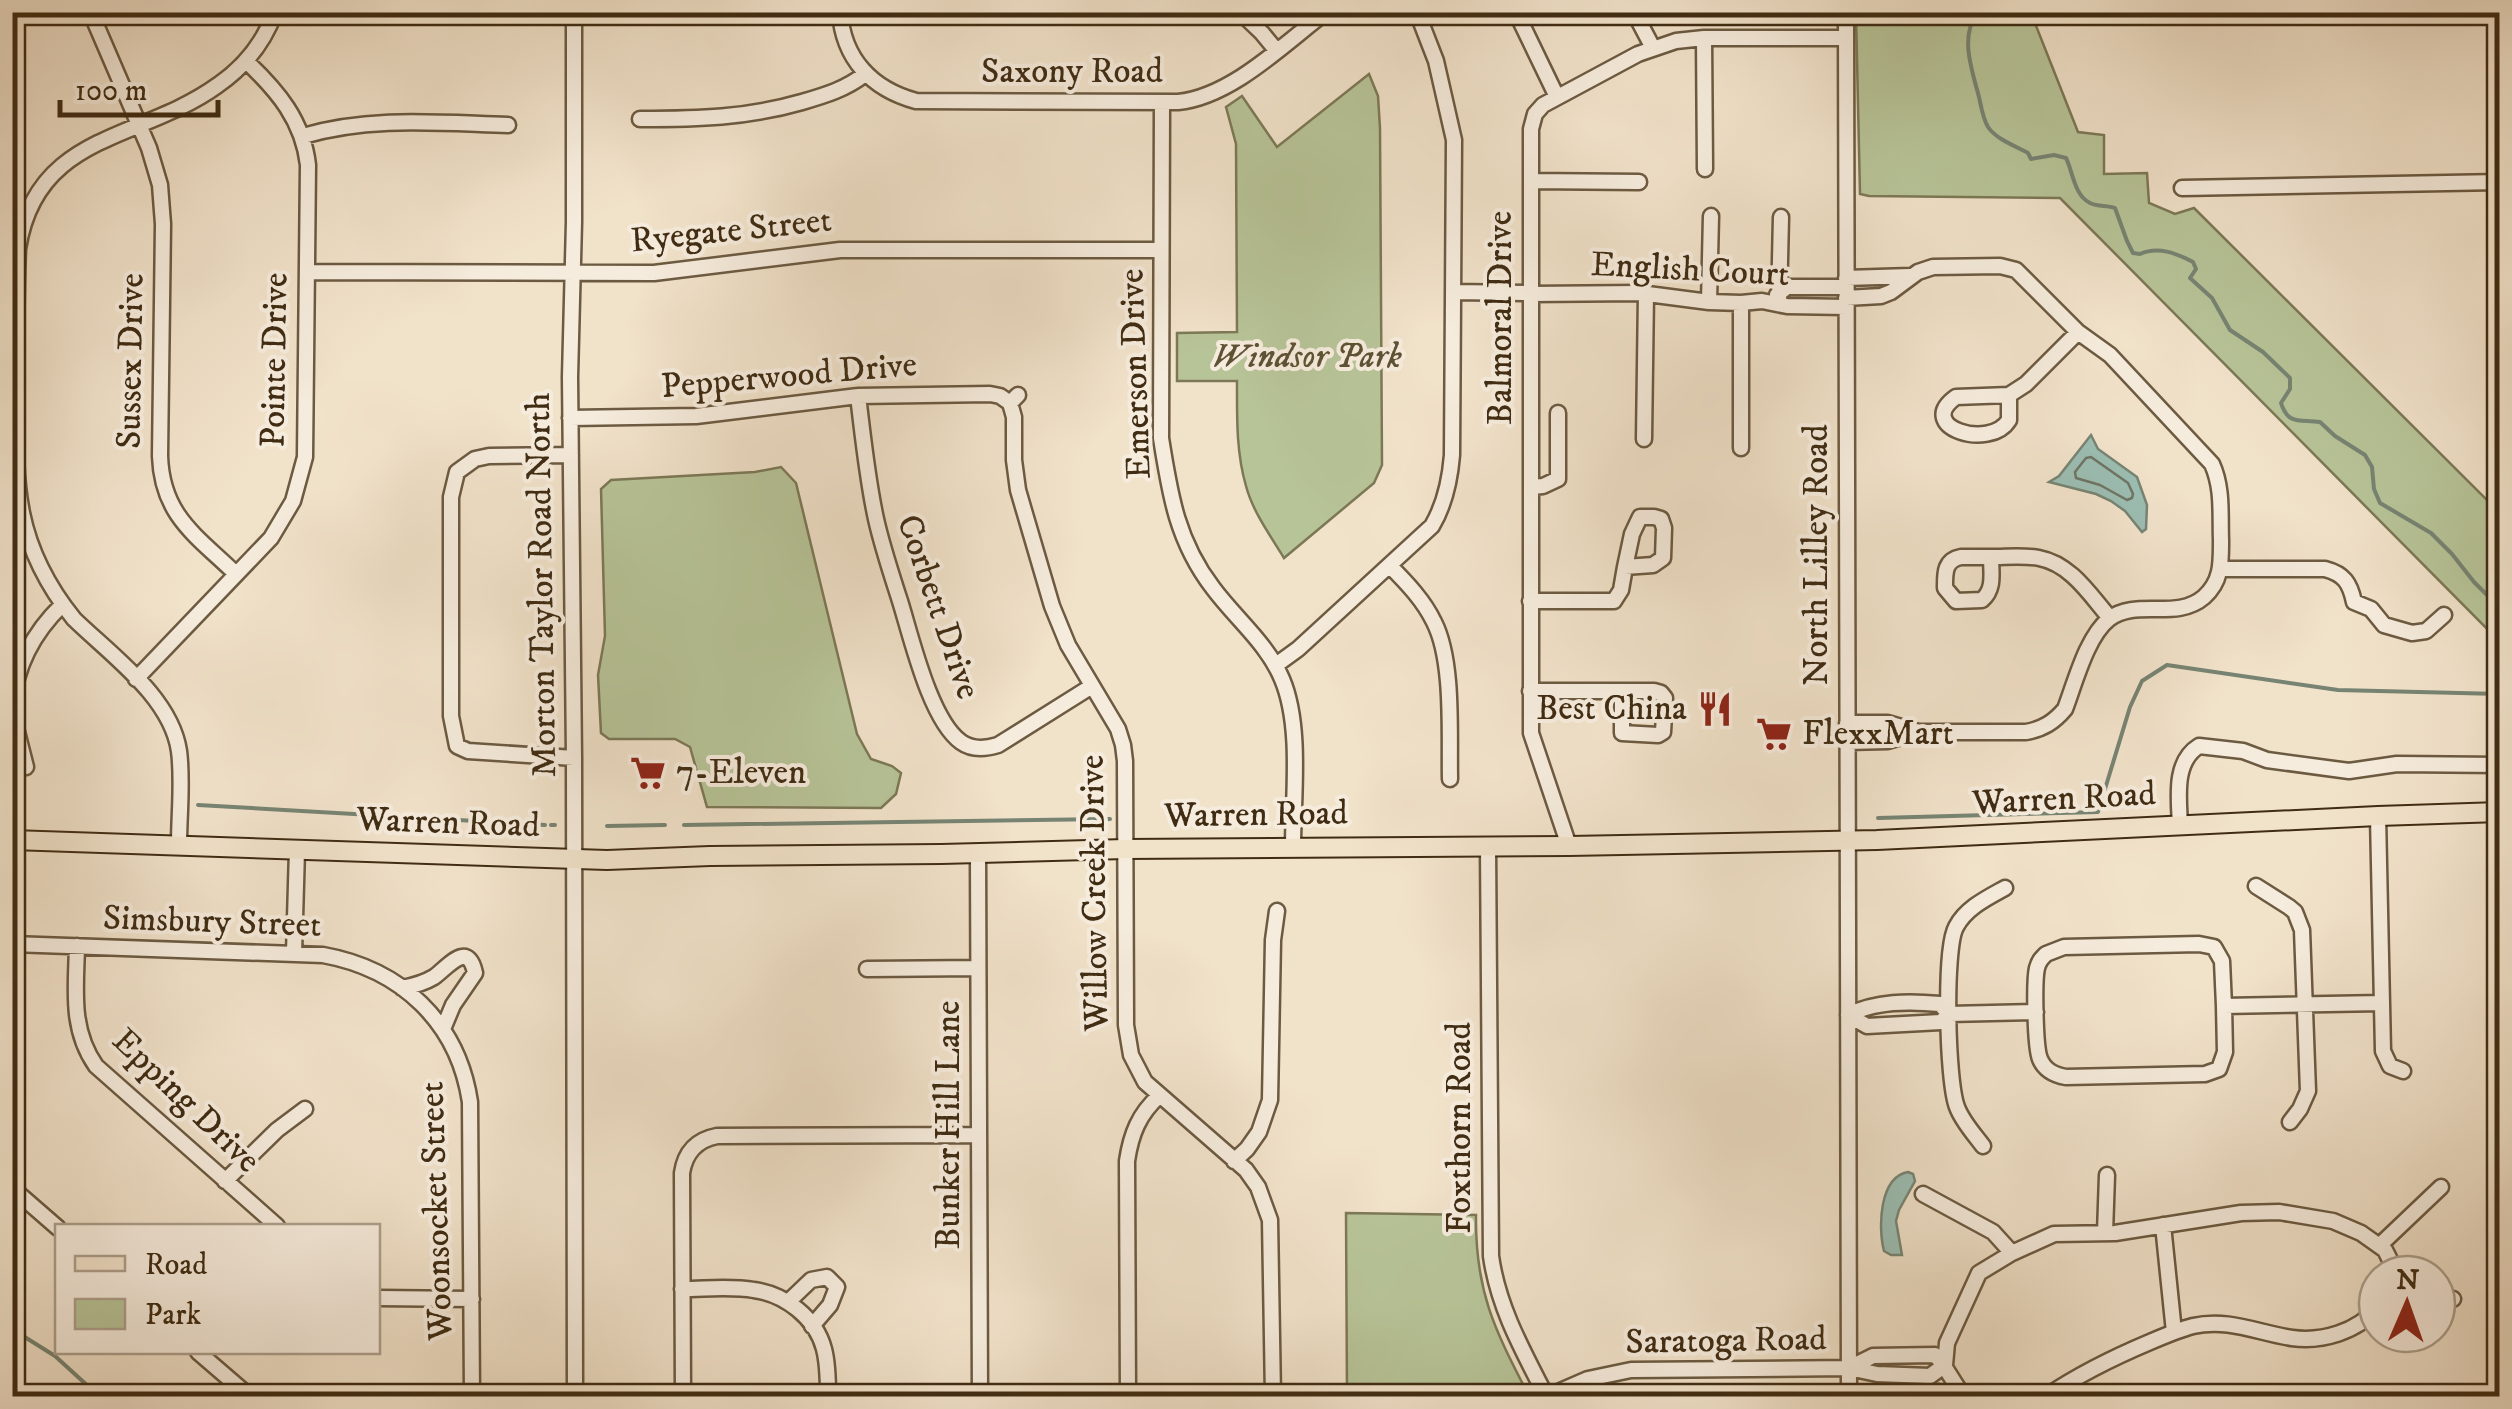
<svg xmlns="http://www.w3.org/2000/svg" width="2512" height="1409" font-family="'IM FELL DW Pica',serif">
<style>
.green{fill:#b7c498;stroke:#7c7856;stroke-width:2.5}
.water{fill:#9bbeb3;stroke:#778473;stroke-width:2.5}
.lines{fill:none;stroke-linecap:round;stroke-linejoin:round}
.shore{stroke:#6e7563;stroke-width:2.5}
.stream{stroke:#778473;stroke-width:4}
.minor-casing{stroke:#6c5a41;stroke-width:19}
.major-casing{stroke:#402c13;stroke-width:22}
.minor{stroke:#f6ecdd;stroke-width:14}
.major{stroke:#f1e2ca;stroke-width:18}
.labels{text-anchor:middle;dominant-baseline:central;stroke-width:8;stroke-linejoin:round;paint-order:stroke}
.street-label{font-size:35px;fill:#402c13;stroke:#f6ecdd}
.park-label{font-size:35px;font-style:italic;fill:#5e5234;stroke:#f6ecdd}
.poi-label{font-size:35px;fill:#402c13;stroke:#f6ecdd;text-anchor:start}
</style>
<rect width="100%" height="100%" fill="#f1e2ca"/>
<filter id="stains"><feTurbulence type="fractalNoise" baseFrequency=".002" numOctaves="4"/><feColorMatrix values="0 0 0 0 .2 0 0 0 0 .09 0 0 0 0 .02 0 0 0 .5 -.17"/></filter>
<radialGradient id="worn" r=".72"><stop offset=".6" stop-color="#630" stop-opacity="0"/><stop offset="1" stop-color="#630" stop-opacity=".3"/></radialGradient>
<!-- green -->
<path class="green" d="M1856,13h175l47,119 26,3v39l43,-1 2,30 26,11 19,-6 305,304v129l-439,-443 -191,-2 -9,-2z
M1369,74l9,22 2,32 2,337 -8,18 -90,75c-14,-23 -31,-46 -38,-72 -10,-34 -9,-70 -9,-105h-60v-48l60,-1 -1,-188 -10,-37 16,-11 35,51z
M781,467l15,16 61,251 14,25 21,7 9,7 -5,21 -15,14 -174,-1 -17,-60 -15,-8h-66l-8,-6 -3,-58 7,-39 -4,-147 10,-9 144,-8z
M1346,1213l130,2c-1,77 19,115 53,181h-182z"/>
<!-- water -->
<path class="water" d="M2091,435l7,14 39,28 10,28 -1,24 -4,3 -17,-21 -14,-10 -15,-7 -47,-12 10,-6z
M1908,1172l5,2 2,7 -16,29 -3,11 6,34h-11l-7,-4c-6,-23 -5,-74 24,-79z"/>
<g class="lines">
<!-- shore -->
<path class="shore" d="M2091,457l37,26 5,11 -1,4 -5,2 -27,-15 -24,-7 -1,-6 11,-14z"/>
<!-- stream -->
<path class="stream" d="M1978,12c-19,24 -6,58 1,85 2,9 4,22 9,30 8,12 27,19 40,26l3,6 23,-4 12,3c7,14 8,37 24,45 8,4 17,2 25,5l12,33 6,12 7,1c18,-8 36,-1 53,8l3,7 -6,9 22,20 18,32 33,22 27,26v11l-9,14c7,23 20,16 39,19l15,14 30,19 7,12 2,22 6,14 51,30 21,21 22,28 26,26
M198,805l347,20
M1878,818l220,-6 32,-105 12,-26 25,-16 171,25 162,4
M551,825h4
M684,825l426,-6
M607,826l58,-1
M12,1329l43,27 34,31 14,9"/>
<defs>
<path id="minor" d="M574,12v210l-4,155 4,381 1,638
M840,12c3,47 32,77 76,89l262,1c53,-5 106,-58 148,-90
M1240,12l22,21 14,17
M1516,12l41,85
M1634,12l19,36
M1846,12l3,1384
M94,20l55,128 11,37 3,39 -3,232c2,60 37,80 76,118
M1704,38l1,131
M1162,102l-1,336c9,57 16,103 52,150 23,31 54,55 69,91 20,47 11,117 11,168
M640,119c58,0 106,-1 162,-17 24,-7 44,-13 63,-28
M303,136c67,-20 136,-13 205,-11
M1531,181l108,1
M2182,188l318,-6
M307,272l347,1 186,-23h321
M1846,278l64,-2
M1454,292l71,1
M1531,294l109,-1 69,9 32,1 21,-2 25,5 59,1
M1777,295l10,-8h59
M1846,298l35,-2 10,-4 27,-20 15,-5 67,-1 16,4 62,62 32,23 102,109c11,24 8,50 9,76 0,22 1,41 -17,57 -28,24 -67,1 -95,22 -22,17 -34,64 -44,90 -11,13 -22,20 -39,23h-107l-31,-9h-41
M1709,302l2,-86
M1779,304l2,-87
M1018,395l-8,8 4,14v43l4,30 34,116 16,39 50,84 5,16 2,16 1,264 5,30 14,27 101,88 12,17 12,33 3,176
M2009,395v25c-19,31 -95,7 -53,-23z
M2009,395l17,-11 52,-52
M858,396c5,40 9,82 18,123 6,27 15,54 24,82 11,35 30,119 61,141 11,8 24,7 37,3l94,-59
M570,418l126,-2 162,-20 132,-2 10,2 10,7
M1644,439l2,-146
M1741,448v-145
M571,455l-82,1 -14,3 -18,13 -6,25v219l6,30 11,5 106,7
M1531,487l12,-1 15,-7v-66
M1640,517h14l7,2 3,9 -1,30 -10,7 -28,2 7,-33z
M1961,557h30c0,16 4,32 -9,43l-26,1 -11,-13c0,-14 -1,-28 16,-31z
M1991,557c16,0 33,-2 48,1 32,6 51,37 71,60
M1390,566c17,17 34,35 44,56 20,39 15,112 16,157
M2221,569h104c19,5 25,14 29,33l17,7 13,16 28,8 14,-2 18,-16
M1530,601h84l7,-11 4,-23
M1276,665l22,-16 134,-123c13,-22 18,-46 20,-71l2,-315 -18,-79 -19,-49
M136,679l135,-141 22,-37 12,-44 3,-292c-5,-44 -30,-74 -62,-104
M1530,691h124l7,2 4,5 -2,34 -5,3 -36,-2v-42
M12,706c4,-41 21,-73 50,-101
M12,712l14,55
M1847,742l41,-1 31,-9
M2378,816l5,235 7,15 13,5
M2180,826c-1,-27 -7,-64 19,-80l44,5 24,9 82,11 48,-7 103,1
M179,844c0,-30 4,-63 0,-93 -8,-54 -68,-96 -105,-132 -62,-77 -59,-138 -58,-231 0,-46 0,-92 2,-139 18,-117 123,-108 200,-164 26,-18 46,-43 57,-73
M1569,846l-38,-113v-604l4,-15 8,-9 95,-51 38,-13 28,-3h142
M1488,847l3,409c7,51 32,95 55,140
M978,853l2,543
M2256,886l33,21 6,5 7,18 6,161 -8,18 -10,13
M12,944l311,11c78,14 135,67 147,147l2,294
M2199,944l15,3 8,14 2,45 1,46 -6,17 -14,5 -139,3c-11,-2 -21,-6 -26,-18 -5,-12 -6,-78 -3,-91 2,-7 4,-9 9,-14l18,-7z
M77,946c-1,43 -7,83 19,120l181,160
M294,953l3,-103
M867,969l111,-1
M402,988c11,-2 22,-5 32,-11 13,-9 34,-38 41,-4l-22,32 -10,24
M2224,1006l158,-3
M1848,1015l19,11 74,-4 8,-8 87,-2
M1848,1015c28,-14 61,-14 92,-11l9,10
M1983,1146c-9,-12 -21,-25 -26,-39 -10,-25 -13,-158 -1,-180 10,-19 31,-29 49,-39
M1234,1161l13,-12 12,-17 11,-32 3,-160 4,-29
M225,1181l52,-51 28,-21
M12,1188l46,40
M1923,1194l70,38 19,21
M2163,1225l11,107
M2105,1233l2,-58
M2380,1245l61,-58
M682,1289c24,0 49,-3 72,1 31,4 62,28 70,59 4,15 4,32 4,47
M378,1298l94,1
M2437,1301l16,-2
M788,1302l23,-22 16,-3 10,10 -7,18 -18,21
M198,1352l51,44
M1945,1365l2,-22 32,-70 33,-20 42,-19 61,-1 126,-20 38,-1 54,9 28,12 24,17 6,12 1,12
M1849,1368l24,-12 62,-1c12,12 18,28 29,41
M1939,1392l4,4
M683,1396l-1,-223c3,-20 14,-33 35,-37l262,-1
M1128,1396l-1,-235c4,-27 12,-47 32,-65
M1549,1396l39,-17 43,-9 218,-2 28,6 53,2 15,-11
M2047,1396c34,-23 65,-38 103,-54 14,-6 28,-12 43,-16 36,-8 65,7 99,12 30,4 65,-6 85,-30"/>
<path id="major" d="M12,840l595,20 103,-4 231,-2 184,-5 444,-3 308,-6 501,-24 122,-4"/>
</defs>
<!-- minor casing -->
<use href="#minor" class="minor-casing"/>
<!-- major casing -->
<use href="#major" class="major-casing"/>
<!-- minor -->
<use href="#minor" class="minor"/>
<!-- major -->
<use href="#major" class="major"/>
</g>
<!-- icons -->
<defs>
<symbol id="restaurant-bare" viewBox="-9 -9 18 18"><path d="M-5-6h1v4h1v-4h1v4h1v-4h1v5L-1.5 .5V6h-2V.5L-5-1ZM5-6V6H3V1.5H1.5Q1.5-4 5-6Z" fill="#8f2418" stroke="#f6ecdd" stroke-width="2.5" paint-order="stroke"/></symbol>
<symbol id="supermarket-bare" viewBox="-9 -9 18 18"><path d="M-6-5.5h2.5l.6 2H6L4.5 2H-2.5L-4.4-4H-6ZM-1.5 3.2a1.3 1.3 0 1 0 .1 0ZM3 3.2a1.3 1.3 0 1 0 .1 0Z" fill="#8f2418" stroke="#f6ecdd" stroke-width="2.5" paint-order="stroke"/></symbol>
</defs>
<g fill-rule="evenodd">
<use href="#restaurant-bare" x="1690" y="684" width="50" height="50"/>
<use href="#supermarket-bare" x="1749" y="709" width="50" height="50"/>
<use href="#supermarket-bare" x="623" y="748" width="50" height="50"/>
</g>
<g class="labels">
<!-- street labels -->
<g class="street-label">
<text x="1072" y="72">Saxony Road</text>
<text transform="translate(731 231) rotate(-6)">Ryegate Street</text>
<text transform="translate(1690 270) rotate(3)">English Court</text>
<text transform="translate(1501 318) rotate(-90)">Balmoral Drive</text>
<text transform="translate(275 360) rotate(-89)">Pointe Drive</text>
<text transform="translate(131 361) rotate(-89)">Sussex Drive</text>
<text transform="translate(1136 374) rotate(-92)">Emerson Drive</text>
<text transform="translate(789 376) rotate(-5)">Pepperwood Drive</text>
<text transform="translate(1817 555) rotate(-90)">North Lilley Road</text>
<text transform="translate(542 585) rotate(-91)">Morton Taylor Road North</text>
<text transform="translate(938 607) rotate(71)">Corbett Drive</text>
<text transform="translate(2064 799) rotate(-3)">Warren Road</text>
<text transform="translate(1256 815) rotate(-1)">Warren Road</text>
<text transform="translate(448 823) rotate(2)">Warren Road</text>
<text transform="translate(1095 893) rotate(-91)">Willow Creek Drive</text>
<text transform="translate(212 922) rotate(2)">Simsbury Street</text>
<text transform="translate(186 1101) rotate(44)">Epping Drive</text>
<text transform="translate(949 1125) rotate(-90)">Bunker Hill Lane</text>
<text transform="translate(1460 1128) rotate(-90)">Foxthorn Road</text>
<text transform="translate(437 1211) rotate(-92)">Woonsocket Street</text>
<text transform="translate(1726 1341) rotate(-1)">Saratoga Road</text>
</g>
<!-- park labels -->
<g class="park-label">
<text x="1307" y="357">Windsor Park</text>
</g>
<!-- poi labels -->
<g class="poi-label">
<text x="1687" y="709" text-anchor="end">Best China</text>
<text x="1802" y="734">FlexxMart</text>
<text x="676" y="773">7-Eleven</text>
</g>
</g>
<!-- margin -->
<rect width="2512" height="1409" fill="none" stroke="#f1e2ca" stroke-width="50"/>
<rect x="15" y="15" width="2482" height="1379" fill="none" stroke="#402c13" stroke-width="5"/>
<rect x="25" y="25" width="2462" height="1359" fill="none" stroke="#402c13" stroke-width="2.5"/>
<!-- legend -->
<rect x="55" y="1224" width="325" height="130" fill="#f6ecdd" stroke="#ad9f8c" stroke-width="2.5"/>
<rect x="75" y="1256" width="50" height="15" fill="#f1e2ca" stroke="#ad9f8c" stroke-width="2.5"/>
<text x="145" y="1274" font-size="30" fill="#402c13">Road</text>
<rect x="75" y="1299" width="50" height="30" fill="#b7c498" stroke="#ad9f8c" stroke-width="2.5"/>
<text x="145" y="1324" font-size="30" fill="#402c13">Park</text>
<!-- north arrow -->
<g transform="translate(2407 1304) rotate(2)"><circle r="48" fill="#f6ecdd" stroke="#ad9f8c" stroke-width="2.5"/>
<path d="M0-8L18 38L0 25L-18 38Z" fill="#8f2418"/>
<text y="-15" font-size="28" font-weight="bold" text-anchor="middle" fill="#402c13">N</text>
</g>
<!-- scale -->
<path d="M60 100v15h158v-15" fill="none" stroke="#402c13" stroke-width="5"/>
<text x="75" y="100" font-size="30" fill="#402c13" stroke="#f6ecdd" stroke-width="8" paint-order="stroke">100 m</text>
<rect width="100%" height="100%" filter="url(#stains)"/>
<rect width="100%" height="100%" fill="url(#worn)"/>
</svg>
